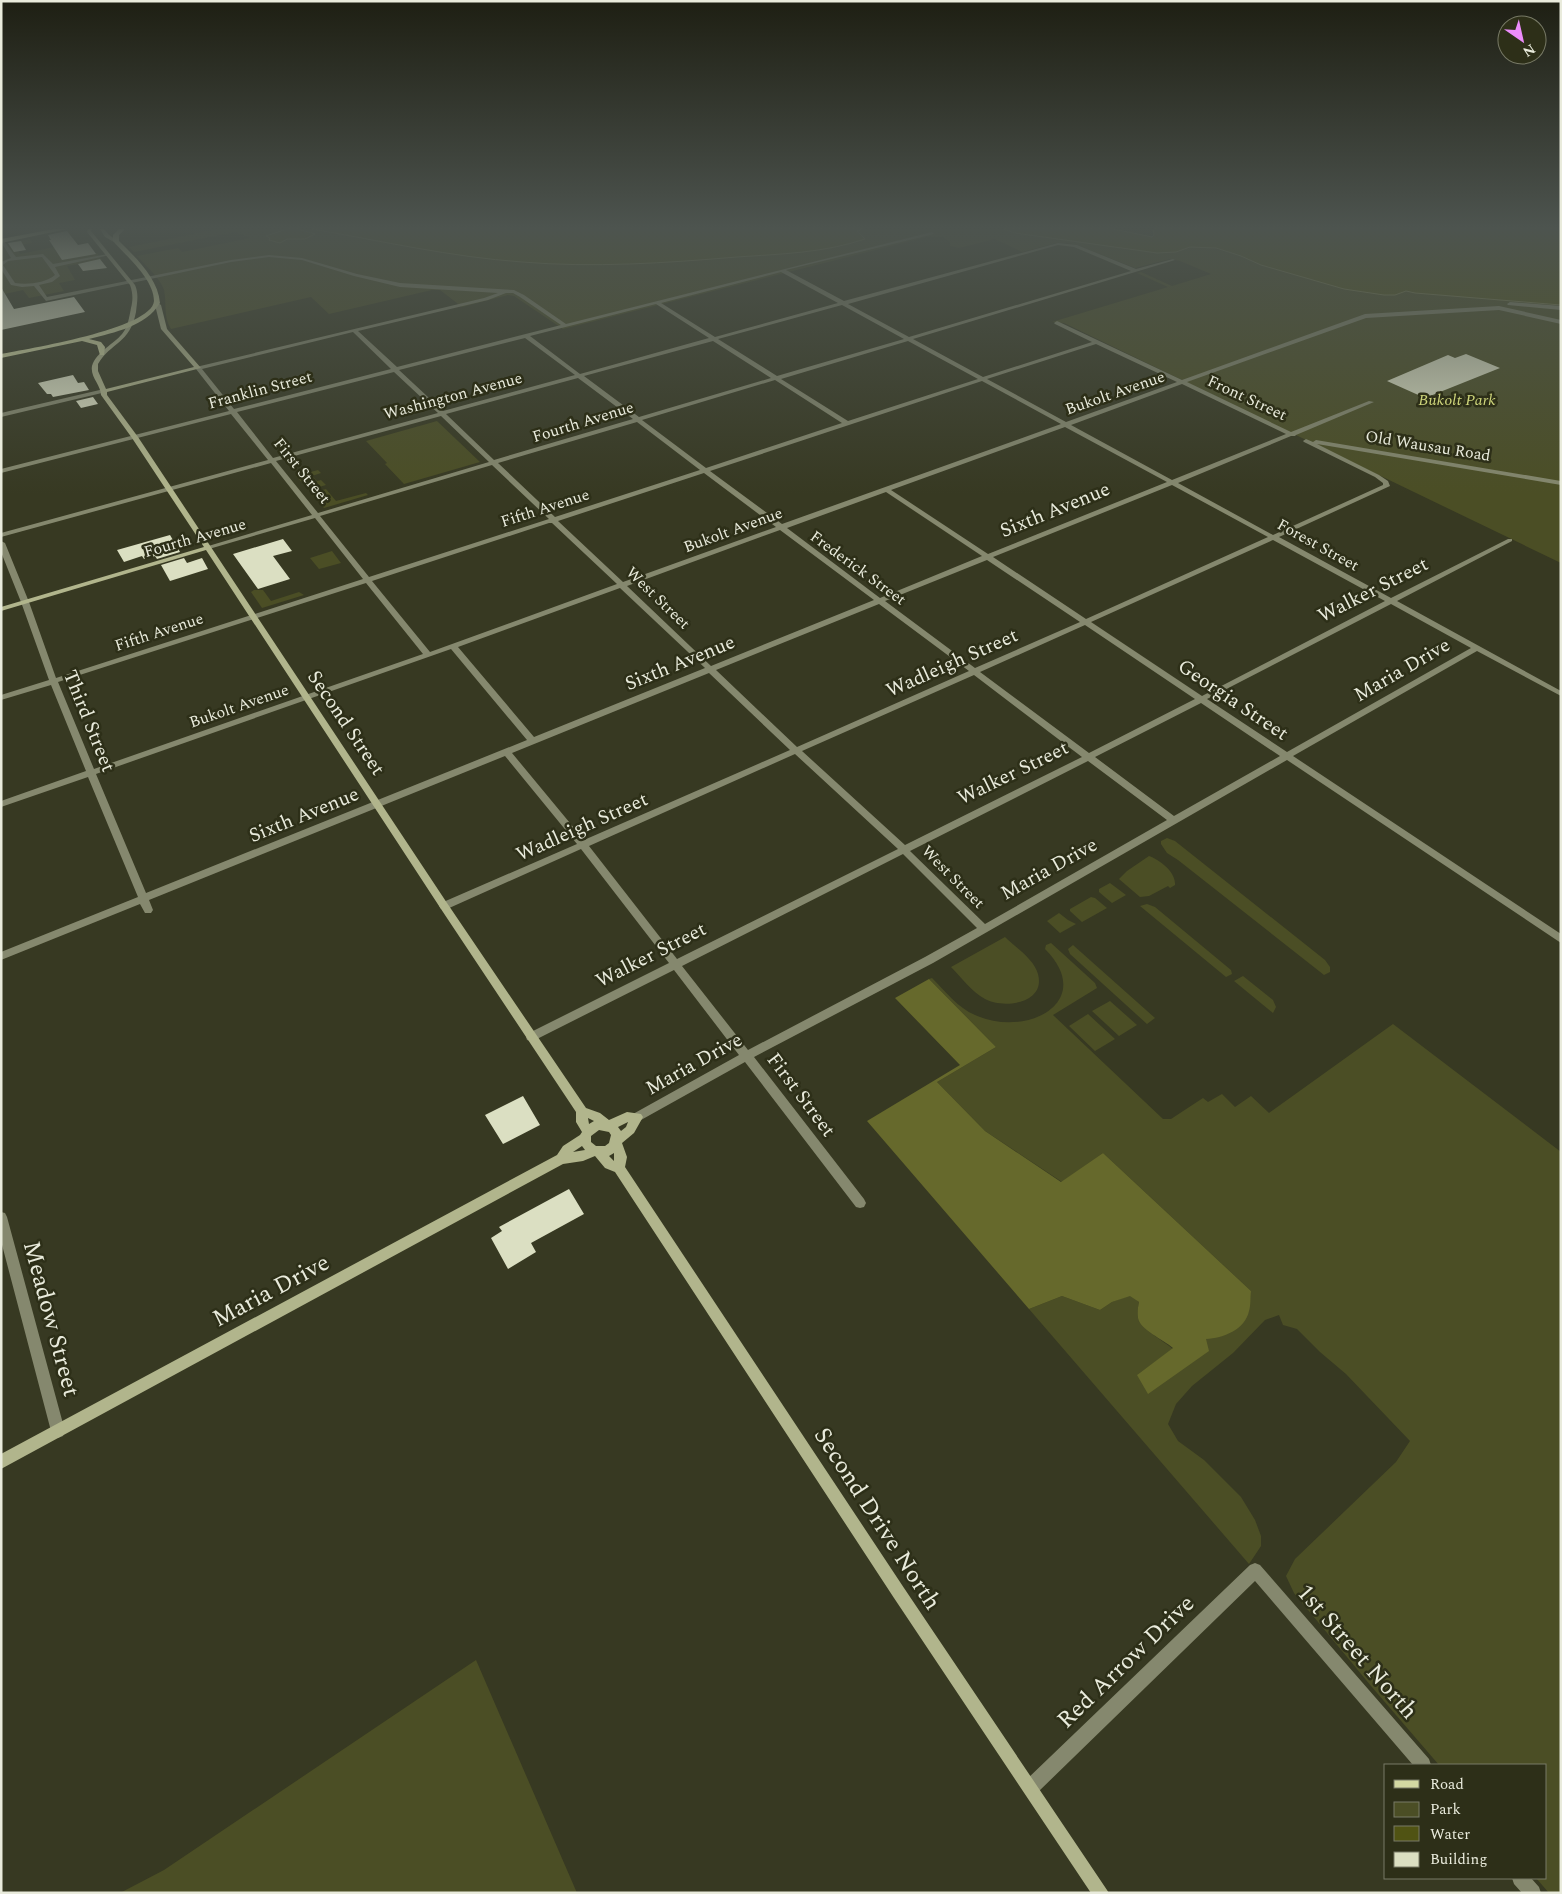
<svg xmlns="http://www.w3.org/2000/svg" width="1562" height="1894" font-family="Spectral,serif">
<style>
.green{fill:#4b4e25}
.forest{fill:#66692c}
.water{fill:#505313;stroke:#7e814f}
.building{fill:#dbdfc2}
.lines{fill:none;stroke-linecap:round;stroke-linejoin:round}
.street{fill:#85886e;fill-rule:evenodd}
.secondary{fill:#b1b58c;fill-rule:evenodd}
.primary{fill:#d3d8a2;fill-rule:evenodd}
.labels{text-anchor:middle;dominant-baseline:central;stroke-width:5;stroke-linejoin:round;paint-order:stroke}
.far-street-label{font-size:16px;fill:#e9ebdc;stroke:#2d2f18}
.far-park-label{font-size:16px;font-style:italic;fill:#ced57b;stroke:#2d2f18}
.street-label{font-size:20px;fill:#e9ebdc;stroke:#2d2f18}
.near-street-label{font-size:24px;fill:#e9ebdc;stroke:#2d2f18}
</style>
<rect width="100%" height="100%" fill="#373922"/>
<!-- green -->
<path class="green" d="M218,229h94l184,31 53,4 67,1 165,-11 56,-7 27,-8 -7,-8 7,-2h139l122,20 32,4 13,-1 20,-5h19l32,9 20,9 83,24 39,5 23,-3 9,2 146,12v258l-497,-240 -12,-1 116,-35 -31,-14 4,-1 31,14 39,-12 -31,-13 -10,-2 -35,9 -55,-22 -12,-3h-12l-34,9 -27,-13 -36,9 -9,-2v-4l-7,-5h-16l-364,92 -49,-33 -6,-1 -46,12 -22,-17h-8l-103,24 -18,-17 -140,32c-8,-13 -4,-25 -7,-39 -4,-12 -18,-24 -27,-34l41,-8 4,4 68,-14 -15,-6 -101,20 -5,-5z
M30,239l2,4 -16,3 4,8 34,-7 8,13 35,-7 5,7 -35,6 8,14 -16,3 5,8 -35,7 -6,-8 -18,4 -4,-7v-30l2,-1 -2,-12z
M437,421l43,41 -76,22 -19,-20 2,-1 -21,-22z
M318,470l3,3 -9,3 5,5 4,-1 5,5 -17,5 -13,-14z
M326,489l10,12 30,-8 2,2 -44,13 -13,-15z
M332,551l9,12 -22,6 -9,-11z
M254,590h9l8,11 28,-9 5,3 -42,13 -11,-16z
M1167,838l8,3 150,119 5,7v5l-6,3 -146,-115 -11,-7 -6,-9v-3z
M1149,856c11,4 27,16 26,29l-5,3 -2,-2 -19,10 -9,1 -21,-18 8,-8z
M1110,883l16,12 -14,8 -13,-11v-3z
M1091,897l4,1 12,10 -25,14 -12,-11v-2z
M1147,904l8,3 76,63 1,4 -6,3 -86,-71z
M1059,913l9,7 8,4 -16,9 -13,-12z
M1005,937c10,10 29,22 33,37 8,30 -35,35 -53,25 -13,-7 -24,-22 -34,-32z
M1051,943l44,40 2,5 -44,27 110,104h8l32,-21 5,4 14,-8 13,13 16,-11 18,17 124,-89 168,128v741h-12l-13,-15h10v-113h-107l-68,-79 -77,-93 -8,-17 9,-17 101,-97 14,-21 -64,-67 -26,-22 -23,-23 -14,-4 -4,-10 -14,5 -32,33 -41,33 -16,18 -8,20 10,17 26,19 37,37 14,23 6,16v10l-12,18 -220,-255 33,-13 38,14 12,-8 18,-7 9,7c-1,5 -2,12 -1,16 1,10 26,23 35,31l-36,26 69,-36 45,-48 -148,-138 -41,29 -77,-51 -48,-49 59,-35 -67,-68 3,-1c13,13 26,30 43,37 52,24 122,-14 70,-66l1,-4z
M1073,945l82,73 -8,6 -77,-70 -2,-5z
M1243,976l30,24 3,7 -3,6 -39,-32z
M1110,1001l27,24 -18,11 -27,-25z
M1088,1014l27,25 -20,12 -26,-25z
M476,1660l101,233h-457l44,-23z"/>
<!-- forest -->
<path class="forest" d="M929,979l67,68 -59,35 48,49 76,51 42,-29 148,138c-1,7 0,14 -2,20 -4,19 -26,27 -43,28l3,12 -61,43 -11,-19 36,-27c-9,-8 -34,-19 -35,-30 -1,-5 0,-11 1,-16l-9,-6 -18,6 -12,8 -38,-14 -33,13 -162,-188 93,-56 -65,-67z"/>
<!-- water -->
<path class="water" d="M287,229h11l17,5 -10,5h-18l-7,4 -11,-3 1,-2 -4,-2z
M312,229h552l-7,2 8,8c-41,14 -85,15 -128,18 -72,6 -143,11 -215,5 -71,-5 -140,-21 -210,-33z
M1003,229h110l39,8 2,-2 -1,-6h408v76l-146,-12 -9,-2 -11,4h-11l-40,-6 -83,-24 -20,-9 -25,-8 -26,-1 -14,5 -19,1 -142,-20z"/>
<!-- building -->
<path class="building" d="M67,231l11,14 10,-2 8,11 -34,6 -13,-20h2l-3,-5z
M21,241l5,9 -12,2 -6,-9z
M100,259l7,9 -24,3 -5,-7z
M1,287l13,22 60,-12 11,15 -84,18z
M1466,354l34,14 -75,30 -38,-17 61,-26 7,3z
M73,375l5,8 6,-1 5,8 -36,7 -2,-3h-4l-9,-11z
M93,397l5,7 -17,4 -5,-7z
M170,535l10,17 -23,7 -2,-3 -11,3 -2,-3 -18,6 -7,-12z
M283,539l9,12 -19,5 17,23 -32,10 -25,-35z
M184,558l3,5 15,-5 6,11 -38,12 -9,-16z
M523,1096l17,29 -37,19 -18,-29z
M569,1189l15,25 -53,29 5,9 -28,17 -17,-31 11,-7 -3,-4z"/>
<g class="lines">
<!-- street -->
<path class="street" d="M932,232l2,2 -148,36 58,31 214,-58 19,2 59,24 37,-10 2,1 -262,79 70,38 109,-35 -37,-18 -1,-1 3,-2 125,59 183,-66 134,-8 62,14v4l-62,-14 -133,8 -179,64 104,50 78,-31 5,1 -78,33 -1,1h-4l-113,47 95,52 110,-50v-2l-8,-6 -71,-35 -1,-1 3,-2 7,3 3,-2 245,41v4l-244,-41 62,31 9,6 2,5 -111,51 112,61 117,-59h4v2l-115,60 164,90v5l-84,-45 -184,105 268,178v9l-274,-183 -354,203 -179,94 110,142 2,4 -2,4 -4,1 -4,-1 -111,-145 -104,58 -4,2 -4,-2 -2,-3 2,-3 106,-59 -65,-85 -139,70 -4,1 -4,-1 -1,-3 1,-3 142,-71 -88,-114 -134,60h-6l-2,-3 2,-3 136,-59 -72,-88 -356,144 4,10 -2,3h-6l-5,-9 -139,56v-8l137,-55 -50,-120 -87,30v-6l85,-30 -35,-86 -50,15v-5l48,-15 -28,-78 -20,-50v-11l4,2 24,59 27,76 307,-99 -48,-61 -106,31h-4v-2l107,-32 -41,-52 -270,74v-4l267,-73 -37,-46 -230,59v-4l228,-58 -33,-42v-2l288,-69 14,-5 -98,-6 -46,-11 -52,-16 -33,-3 -38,5 -185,39 -12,-15 -12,1 -11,-2 -10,-16v-7l10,-4 -10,-16v-5l15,20 27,-3 10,10 55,-10 2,1 -55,12 5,9 -8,6 -13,3 8,12 184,-37 38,-5 33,3 55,16 43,9 114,7 10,5 42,29zM1058,245l16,2 57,24 -222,66 -61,-33zM42,257l13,18c-10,8 -27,10 -40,8l-12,-18 5,-4zM781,272l57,31 -123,34 -54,-34zM506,293h7l7,4 41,28 -164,42 -39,-36 130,-31zM656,304l53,34 -129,36 -50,-38zM842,305l62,34 -127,37 -59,-37zM353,332l38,37 -157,40 -32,-40zM525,338l50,37 -132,36 -44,-41zM713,341l58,37 -132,39 -55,-41zM908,341l70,38 -130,42 -67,-42zM1096,344l81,38 -111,40 -79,-43zM394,372l44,41 -165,45 -36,-46zM578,378l55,41 -139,41 -48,-46zM775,380l67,43 -136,45 -64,-48zM982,381l79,43 -279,100 -72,-53zM1182,384l104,50 -114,46 -101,-55zM441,416l48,46 -171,51 -42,-52zM637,422l63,48 -145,47 -57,-54zM1065,427l102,55 -179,72 -97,-64zM492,465l57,54 -180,58 -49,-61zM704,473l72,54 -153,55 -65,-61zM1172,485l96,52 -182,82 -93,-62zM886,492l96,64 -102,42 -93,-70zM549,523h3l65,61 -187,68 -58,-71zM780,530l94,70 -163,66 -84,-80zM1273,540l112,61 -183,95 -111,-74zM987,560l93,62 -105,46 -90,-67zM366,583l57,71 -329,115 -36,-87zM620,588l85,80 -171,69 -76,-90zM879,604l90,67 -172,76 -81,-77zM1391,604l80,44 -184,104 -80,-53zM1085,625l110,74 -106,54 -109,-81zM451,649l76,91 -381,153 -50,-119zM709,673l81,77 -206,90 -72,-87zM974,675l108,82 -177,88 -103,-94zM1201,703l79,53 -106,60 -79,-59zM795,754l103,95 -221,110 -88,-113zM1088,761l79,59 -182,104 -75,-73zM903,854l74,74 -52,29 -177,93 -66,-84z
M1510,302l51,4v4l-53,-5 -1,-1z
M104,389l2,1v2l-105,25v-4z
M1,1212l4,1 2,4 58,214 -2,5 -5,2 -5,-2 -2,-5 -50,-190z
M1255,1563l5,2 169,194 2,6h-18l-158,-184 -218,212 -6,2 -6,-2 -2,-6 2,-6 225,-216z
M1512,1878h19l8,9 2,6h-19l-8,-9z"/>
<!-- secondary -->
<path class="secondary" d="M88,229h4l-1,2 44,54c4,9 2,17 1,27 -6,32 -25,30 -38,52v7l8,18 88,-22 -33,-38 -6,-24 3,-2 3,2 6,24 34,39 -94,24v3l31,42 309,466 139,205 14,5 9,7 18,-8 14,2 2,3 -9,16 -12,10 5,14 -2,10 279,421 205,305h-18l-197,-295 -279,-426 -10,-4 -10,-12 -12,5 -20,3 -562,305v-15l556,-299 6,-9 17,-11 2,-3 -6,-10v-10l-135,-203 -235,-359 -205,61v-4l203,-60 -72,-109 -31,-43c0,-10 -11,-18 -9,-29 4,-14 22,-22 30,-32 6,-7 7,-16 9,-26 2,-8 2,-15 -1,-23l-43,-53zM588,1118l6,3 -5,3zM628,1122l-2,5 -5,4 -3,-4zM599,1130l10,2 2,3 -2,8 -4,3h-9l-5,-4v-6zM582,1146l3,4 -12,2zM614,1153v8l-5,-5z
M100,229h4l5,6 9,6 -4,1 -9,-5z"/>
<!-- primary -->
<path class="primary" d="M54,229h13l-66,14v-4z
M119,229h6l-6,6v6c17,17 39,37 41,62 -15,24 -45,29 -71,36l12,3 4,5 -1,8h-4l-3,-10 -15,-4 -81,17v-4c25,-5 151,-25 153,-53 0,-22 -28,-45 -41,-60v-6z"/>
</g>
<!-- sky -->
<linearGradient id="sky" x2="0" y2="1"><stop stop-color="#1e1f13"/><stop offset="0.46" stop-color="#4d544f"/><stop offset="1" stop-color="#4d544f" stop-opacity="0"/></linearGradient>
<rect width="1562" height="494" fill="url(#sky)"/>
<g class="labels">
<!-- far-street labels -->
<g class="far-street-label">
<text transform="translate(260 390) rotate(-15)">Franklin Street</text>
<text transform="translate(1115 393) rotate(-19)">Bukolt Avenue</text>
<text transform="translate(453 396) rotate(-15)">Washington Avenue</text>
<text transform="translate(1247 398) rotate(25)">Front Street</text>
<text transform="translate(583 422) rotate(-17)">Fourth Avenue</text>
<text transform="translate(1428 446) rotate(9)">Old Wausau Road</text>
<text transform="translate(302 471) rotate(51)">First Street</text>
<text transform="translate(545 508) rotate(-18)">Fifth Avenue</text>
<text transform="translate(733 530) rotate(-20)">Bukolt Avenue</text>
<text transform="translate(195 538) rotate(-16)">Fourth Avenue</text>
<text transform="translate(1318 545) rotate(29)">Forest Street</text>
<text transform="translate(858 568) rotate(36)">Frederick Street</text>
<text transform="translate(658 598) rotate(44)">West Street</text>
<text transform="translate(159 632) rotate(-18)">Fifth Avenue</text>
<text transform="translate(239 706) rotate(-19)">Bukolt Avenue</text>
<text transform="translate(953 877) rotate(45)">West Street</text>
</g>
<!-- far-park labels -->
<g class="far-park-label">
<text x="1457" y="400">Bukolt Park</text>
</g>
<!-- street labels -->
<g class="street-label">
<text transform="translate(1055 510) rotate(-22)">Sixth Avenue</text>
<text transform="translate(1373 590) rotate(-27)">Walker Street</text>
<text transform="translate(680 663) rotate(-22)">Sixth Avenue</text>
<text transform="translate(952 663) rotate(-24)">Wadleigh Street</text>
<text transform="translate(1402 670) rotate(-30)">Maria Drive</text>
<text transform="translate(1233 700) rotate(34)">Georgia Street</text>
<text transform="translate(89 721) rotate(68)">Third Street</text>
<text transform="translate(346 723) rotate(56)">Second Street</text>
<text transform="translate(1013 773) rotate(-26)">Walker Street</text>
<text transform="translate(304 815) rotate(-22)">Sixth Avenue</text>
<text transform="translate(582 827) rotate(-24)">Wadleigh Street</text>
<text transform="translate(1049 869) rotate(-29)">Maria Drive</text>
<text transform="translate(651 955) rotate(-27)">Walker Street</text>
<text transform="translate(694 1064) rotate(-29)">Maria Drive</text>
<text transform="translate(801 1095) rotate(53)">First Street</text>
</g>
<!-- near-street labels -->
<g class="near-street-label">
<text transform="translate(271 1291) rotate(-28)">Maria Drive</text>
<text transform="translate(51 1319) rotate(75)">Meadow Street</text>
<text transform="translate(877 1519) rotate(57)">Second Drive North</text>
<text transform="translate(1357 1652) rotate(49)">1st Street North</text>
<text transform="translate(1126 1662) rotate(-44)">Red Arrow Drive</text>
</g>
</g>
<!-- border -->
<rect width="1562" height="1894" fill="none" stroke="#e9ebdc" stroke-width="5"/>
<!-- legend -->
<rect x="1384" y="1764" width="162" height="115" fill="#2d2f18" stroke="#787a66"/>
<rect x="1394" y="1780" width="25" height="8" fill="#d3d8a2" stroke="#787a66"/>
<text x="1430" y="1789" font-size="15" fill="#e9ebdc">Road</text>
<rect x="1394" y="1802" width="25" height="15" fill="#4b4e25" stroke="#787a66"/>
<text x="1430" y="1814" font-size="15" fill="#e9ebdc">Park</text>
<rect x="1394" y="1826" width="25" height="15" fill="#505313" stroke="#787a66"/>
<text x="1430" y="1839" font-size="15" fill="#e9ebdc">Water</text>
<rect x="1394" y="1852" width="25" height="15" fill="#dbdfc2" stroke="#787a66"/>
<text x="1430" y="1864" font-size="15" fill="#e9ebdc">Building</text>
<!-- north arrow -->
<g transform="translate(1522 40) rotate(146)"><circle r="24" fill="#2d2f18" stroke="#787a66"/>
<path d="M0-4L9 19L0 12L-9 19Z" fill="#ec8cfa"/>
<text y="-8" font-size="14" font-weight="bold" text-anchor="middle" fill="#e9ebdc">N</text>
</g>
</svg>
